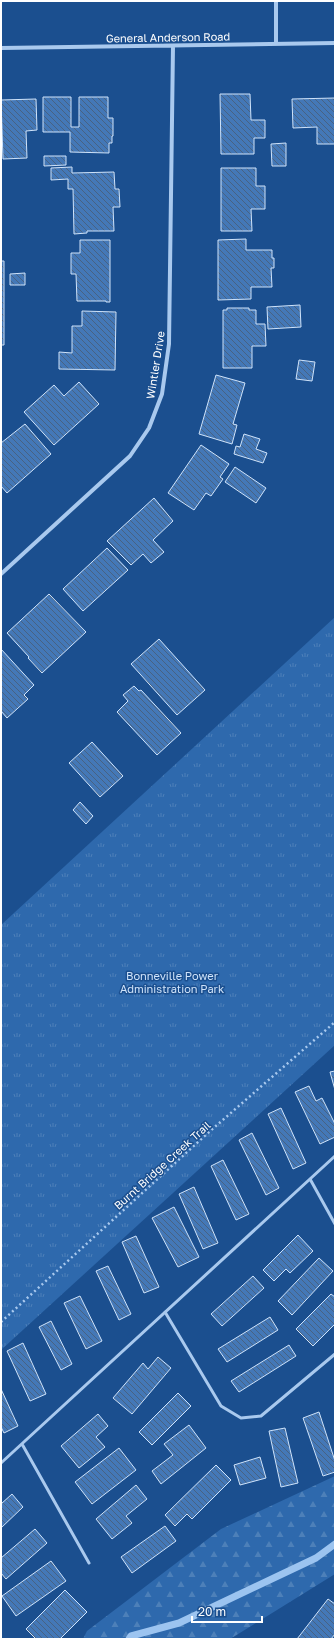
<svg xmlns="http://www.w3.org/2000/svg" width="336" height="1640" font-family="'Golos Text',sans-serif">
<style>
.grass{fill:url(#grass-tufts)}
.forest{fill:url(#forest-firs)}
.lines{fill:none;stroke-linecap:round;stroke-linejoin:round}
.stream{stroke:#9cc4f0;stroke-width:7}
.building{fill:url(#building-back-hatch);stroke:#cfe3fa}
.path{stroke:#a9c9ee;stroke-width:2.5;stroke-dasharray:2 3;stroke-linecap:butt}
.lane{stroke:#a9c9ee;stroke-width:3}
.street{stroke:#a9c9ee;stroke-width:4}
.labels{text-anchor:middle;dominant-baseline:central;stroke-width:3;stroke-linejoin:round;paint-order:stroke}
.street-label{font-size:11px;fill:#fff;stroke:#1b4f8f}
.park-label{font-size:11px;fill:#cfe3fa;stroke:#1b4f8f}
</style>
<defs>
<pattern id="grass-tufts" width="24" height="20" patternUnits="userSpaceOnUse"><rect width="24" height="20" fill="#2e69ad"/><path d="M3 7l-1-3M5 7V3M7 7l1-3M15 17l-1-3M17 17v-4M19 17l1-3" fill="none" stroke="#4d80b9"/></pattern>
<pattern id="forest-firs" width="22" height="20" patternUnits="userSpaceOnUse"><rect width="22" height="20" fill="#2e69ad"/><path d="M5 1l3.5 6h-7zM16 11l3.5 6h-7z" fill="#4d80b9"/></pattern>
<pattern id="building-back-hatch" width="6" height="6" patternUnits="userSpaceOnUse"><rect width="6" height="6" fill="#4478b7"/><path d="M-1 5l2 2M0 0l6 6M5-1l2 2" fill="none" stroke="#486282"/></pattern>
</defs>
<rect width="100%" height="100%" fill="#1b4f8f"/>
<!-- grass -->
<path class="grass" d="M335,617v428l-334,305v-425z"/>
<!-- forest -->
<path class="forest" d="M335,1476v98l-105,65h-147l4,-8 134,-102z"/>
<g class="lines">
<!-- stream -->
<path class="stream" d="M129,1639l2,-3 48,-13 137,-65 19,-14"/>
</g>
<!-- building -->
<path class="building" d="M220,94h30l1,26h14v18h-11v16h-33z
M43,97h28v30h8v-30h29v21h5v18h-1v7h-3v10l-39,-1v-20h-27z
M335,98v46h-18v-17l-24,1 -1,-29z
M36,99l1,31 -11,1 1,27 -24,1 -2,-59z
M286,143v23h-14l-1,-22z
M44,156h22v9l-22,1z
M72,167v6l42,-1 1,17h4l1,18h-7l1,24h-27v2l-13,1 -1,-45h-5v-10l-17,1v-12z
M221,168h35v18h9v23h-14l1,22h-31z
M246,239v11h26v8h2v10h-3l1,19h-21v12l-33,1v-60z
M80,240h30v62h-4v-1h-29l-1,-27h-5v-21h9z
M1,261h3v84h-3z
M25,273v12h-15v-11z
M300,305l1,22 -33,2 -1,-22z
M227,308h22v2h7v14h9l1,22h-14v22h-29v-58h4z
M82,311l34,1 -1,58 -56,-1v-17l13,1v-27h10z
M299,360l16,2 -3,19 -16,-2z
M216,375l29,8 -12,41 4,1 -5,19 -33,-10z
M79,382l20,22 -45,41 -30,-33 30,-27 10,11z
M25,424l26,30 -44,39 -6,-7v-43z
M244,434l16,5 -4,10 11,4 -4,10 -29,-9 2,-8 4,1z
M201,445l28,19 -9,13 3,2 -12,17 -5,-3 -12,17 -26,-17z
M235,467l31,21 -10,15 -31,-21z
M154,498l19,23 -20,19 11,12 -13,11 -8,-9 -12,11 -24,-24z
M107,548l21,22 -45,41 -20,-22z
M49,594l37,38 -44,41 -14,-15 1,-1 -22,-24z
M159,639l46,51 -28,25 -46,-51z
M1,649l33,36 -10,10 4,4 -21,19 -6,-7z
M134,686l5,5 2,-1 40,43 -24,22 -40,-43 11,-11 -5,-6z
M92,742l31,34 -23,21 -31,-34z
M80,802l13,14 -7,8 -13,-14z
M335,1071v19l-5,-18z
M309,1086l7,15 6,-3 13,26v13l-15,7 -25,-52z
M281,1108l25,55 -13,6 -25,-55z
M252,1133l27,55 -13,7 -27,-55z
M223,1160l26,54 -13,6 -25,-54z
M194,1187l24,56 -15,6 -24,-55z
M174,1207l25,50 -21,10 -26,-49z
M298,1235l15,16 -23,22 -4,-4 -12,12 -11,-11z
M136,1236l23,51 -15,6 -22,-51z
M319,1258l14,13 -41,44 -14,-14z
M108,1266l23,48 -12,6 -23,-49z
M253,1276l11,12 -42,38 -11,-12z
M331,1294l4,3v27l-22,22 -17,-17z
M80,1296l22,45 -16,8 -22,-46z
M270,1317l8,13 -51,32 -9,-13z
M51,1321l21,43 -11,6 -22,-43z
M23,1343l23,51 -16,7 -23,-50z
M289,1345l7,11 -57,36 -8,-11z
M158,1357l13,11 -39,46 -19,-16 30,-35 5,6z
M1,1389l17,37 -14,7 -3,-6z
M178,1393l13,13 -39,39 -13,-13z
M319,1412l16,49v11l-12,4 -20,-58z
M98,1414l10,12 -12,11 9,10 -26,21 -18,-22z
M189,1425l17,23 -45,36 -9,-13 21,-16 -9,-11z
M285,1428l13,55 -17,4 -12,-56z
M119,1448l17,22 -44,34 -17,-22z
M260,1457l6,21 -26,7 -6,-20z
M216,1465l15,15 -39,39 -5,-5 -12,12 -10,-11z
M136,1485l11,14 -21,17 6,7 -20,16 -16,-20z
M12,1494l11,13 -22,21v-24z
M165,1526l11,15 -44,32 -11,-16z
M35,1529l12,14 -41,36 -5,-6v-15z
M51,1561l15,20 -50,35 -14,-20z
M65,1590l22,22 -27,27h-24l-10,-10z
M328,1599l7,5v30l-4,5h-34z"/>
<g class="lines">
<!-- path -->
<path class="path" d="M1,1322l208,-190 126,-110"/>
<!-- lane -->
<path class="lane" d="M310,1179l25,45
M165,1312l56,94 20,12 20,-2 74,-62
M22,1444l67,119
M1,1463l334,-307"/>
<!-- street -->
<path class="street" d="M276,1v43
M1,48l334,-5
M1,574l129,-118 19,-28 13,-34 7,-50 4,-298"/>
</g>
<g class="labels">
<!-- street labels -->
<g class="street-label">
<text transform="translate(168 37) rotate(-1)">General Anderson Road</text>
<text transform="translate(155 365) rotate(-81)">Wintler Drive</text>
<text transform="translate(162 1165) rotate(-42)">Burnt Bridge Creek Trail</text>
</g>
<!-- park labels -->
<g class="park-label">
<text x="172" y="975">Bonneville Power<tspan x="172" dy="13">Administration Park</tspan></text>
</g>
</g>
<!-- border -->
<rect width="336" height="1640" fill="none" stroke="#ffffff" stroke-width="4"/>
<!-- scale -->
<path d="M192 1616v6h70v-6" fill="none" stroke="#ffffff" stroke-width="2"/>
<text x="198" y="1616" font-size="12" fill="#ffffff" stroke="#1b4f8f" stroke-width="3" paint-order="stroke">20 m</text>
</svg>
